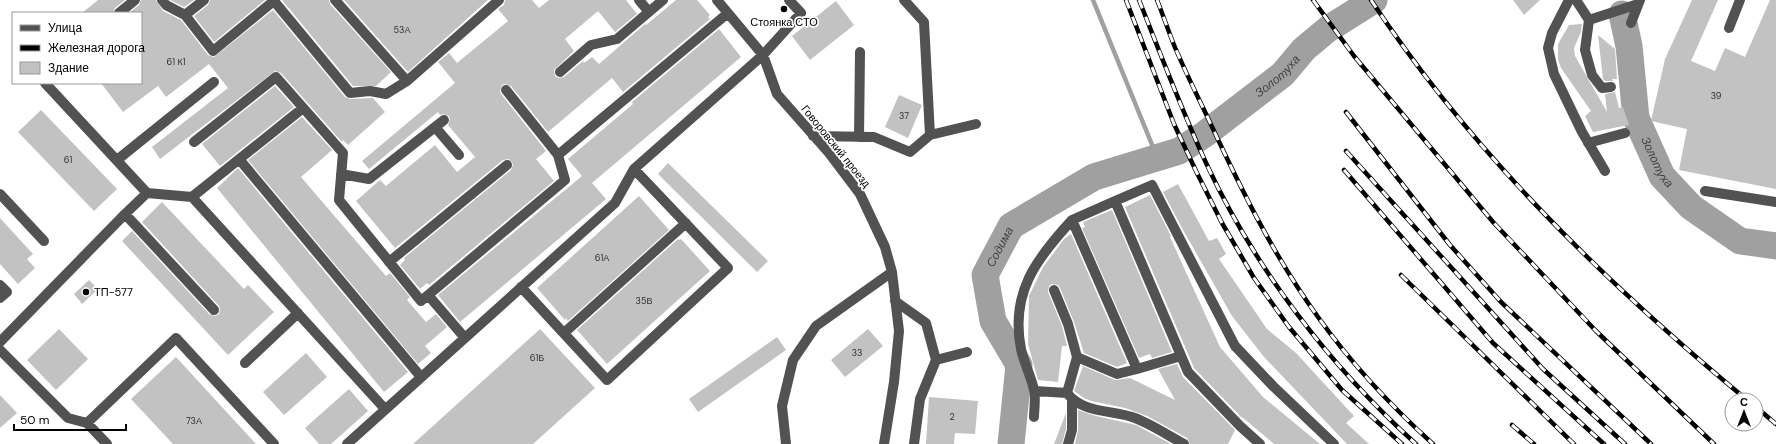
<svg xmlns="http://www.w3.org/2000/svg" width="1776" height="444" font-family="'DM Sans',sans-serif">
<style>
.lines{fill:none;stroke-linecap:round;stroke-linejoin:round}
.stream{stroke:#a0a0a0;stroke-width:4.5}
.river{stroke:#a0a0a0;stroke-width:27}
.building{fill:#c2c2c2}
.minor{stroke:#525252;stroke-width:10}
.rail-casing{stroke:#000;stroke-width:4.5}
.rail{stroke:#fff;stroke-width:3;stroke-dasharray:9;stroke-linecap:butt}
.poi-dot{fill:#000;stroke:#fff;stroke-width:1.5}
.labels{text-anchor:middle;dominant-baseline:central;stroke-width:3.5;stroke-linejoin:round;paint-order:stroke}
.number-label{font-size:9px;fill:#303030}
.poi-label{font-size:11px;fill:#000;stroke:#fff}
.street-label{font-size:11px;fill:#000;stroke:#fff}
.water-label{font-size:12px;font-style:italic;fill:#414141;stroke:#fff}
</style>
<rect width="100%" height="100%" fill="#fff"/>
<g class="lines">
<!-- stream -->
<path class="stream" d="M1093,0l64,157"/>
<!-- river -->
<g class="river">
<path id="s1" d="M1622,14l7,32 7,72 26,58 29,31 49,34 36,5"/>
<path id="s2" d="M1011,444l8,-79 -26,-44 -8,-46 26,-49 83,-49 85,-26 26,-17 78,-60 21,-25 24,-20 46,-29"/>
</g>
</g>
<!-- building -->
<path class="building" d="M98,0h27l-10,8 -2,5h-31z
M141,0h15l7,11 18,9 27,35 6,2 59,-47 72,87 5,2 23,-1 12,14 -37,33 -5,-5 -1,2 -61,-69 -6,-2 -115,88 -8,-12 76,-59 -19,-24 -43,33 -8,-11 -35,26 -22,-29h40v-70h-12l10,-8z
M170,0h24l-10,7z
M210,0h55l-51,42 -20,-26 14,-11z
M282,0h47l1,4 61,68 -15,14h-23z
M344,0h144l-80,72z
M505,0h27l7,8 10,-8h77l11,14 -22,18 -17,-21 -33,28 9,12 -20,19 1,6 3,2 6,-1 19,-16 1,2 8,-6 7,7 46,-40 1,1 30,-25h21l13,15 -2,2 2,2 -87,73 -11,-14 -64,54 -37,-46 -6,-2 -3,1 -2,6 1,3 45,57 -10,8 18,22 -125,104 -2,-2 -7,6 -20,-24 5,-5 -1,-2 107,-88 2,-6 -4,-5 -6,1 -108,88 -39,-47 24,-21 6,6 49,-41 22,27 18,-15 -27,-32 2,-6 -1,-3 -6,-2 -3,1 -2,-3 -69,57 -7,-8 93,-78 -17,-21 11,-9 8,10 51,-42 -10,-12 6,-4z
M1513,0h27l-16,15z
M1692,0h26l-27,61 24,10 10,-23 20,9 25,-57h6v189l-97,-19 8,-41 -36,-8 14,-62z
M836,1l18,24 -44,35 -18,-24z
M1582,24l-1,8 -7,16 1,8 32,56 -2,-18 10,-2 4,16 4,-1 6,18 -36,7 -8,-16 6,-5 -30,-43 -3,-8v-16l11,-19z
M719,29l22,28 -149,126 14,16 -146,123 -22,-27 144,-119 -14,-17 65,-55 -1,-2z
M1598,35l17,14 2,30h-5l1,2h-8l-2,-2z
M275,86l19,21 -74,59 -18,-22z
M899,95l23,10 -14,33 -23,-11z
M41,110l76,79 -23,22 -76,-79z
M302,117l30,33 -31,27 85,99 4,-3 20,24 -3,3 19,22 10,-8 11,13 -22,19 6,7 -13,11 -170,-204z
M668,163l100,98 -11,11 -99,-98z
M238,168l170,204 -24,20 -167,-204z
M1178,184l31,57 8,-3 9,16 -7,5 48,70 29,24 58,63 -8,7 23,21h-22l-83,-87 -32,-41 -49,-86 -20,-38z
M1150,195l21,41 -1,1 50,110 43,50 57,47h-46l-32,-27v1l-48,-50 -69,-161z
M639,196l30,34 -101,91 -2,-3 -1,2 -28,-32z
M162,202l82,87 4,-4 26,27 -46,43 -106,-114 10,-10 77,83 6,2 4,-2 1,-5 -1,-3 -77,-84z
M1112,210l60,142 -20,6 -2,-4 -11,4 -57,-130 3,-1 -2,-5z
M0,218l33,36 -6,5 8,9 -17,16 -18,-20z
M1071,234l56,129 -10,4 -33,-14 -10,-31 -14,-34 -2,-3 -6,-1 -3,2 -1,6 14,34 5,20h-5l-4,36 -20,-2 -10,-36 1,-48 14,-29 21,-28z
M678,239l1,1 2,-1 29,32 -103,93 -30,-34z
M89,280l9,9 -16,15 -8,-10z
M59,329l29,30 -32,31 -29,-30z
M540,329l55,59 -62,56h-120z
M868,329l15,17 -38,31 -14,-17z
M777,337l9,13 -88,62 -9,-13z
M306,353l21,24 -43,38 -21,-23z
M176,357l80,87h-83l-42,-45z
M1177,364l6,13 52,53 -7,14h-38l-3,-6 -40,-22 -22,-8 -34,-7 -7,-3 -10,-7 9,-25 32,14 15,-2 45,22 -17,-31z
M349,389l19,22 -37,33h-12l-14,-16z
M0,395l17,18 -17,15z
M929,397l49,4 -3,33 -20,-1 -1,11h-28z
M1078,410l18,6 40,9 35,19h-96l3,-14z
M1066,413v16l-4,15h-8z"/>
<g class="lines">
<!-- minor -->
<path class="minor" d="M162,0l4,5 19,10 28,36 62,-51
M335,0l72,81
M639,0l10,12
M717,0l46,55 14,39 52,59 31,41 25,53 7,25 7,59 -5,51 -10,62
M904,0l20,22 6,113
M1569,0l-17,33 -4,15 6,26 28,58 23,39
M1576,0l13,20 49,-16
M274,1l76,92 20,-2 16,3 21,-13 92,-81
M119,13l16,-13
M185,15l19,-15
M1589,20l-4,30 7,25 10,13 9,-1
M1631,23l9,-23
M1729,28l11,-28
M560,72l31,-27 26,-6 46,-39
M45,83l102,110
M506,90l52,65
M435,127l24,28
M813,136l61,1 36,15 20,-17 46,-11
M859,137l1,-85
M194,142l82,-65 67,76 -4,47 82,101 144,-121 -7,-25 170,-142
M1588,143l37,-10
M239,159l182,218
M117,160l97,-78
M341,174l28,5 75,-59
M1705,191l71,11
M0,194l44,47
M192,197l111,-89
M1115,201l-43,19 65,149 -20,5 -40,-17 -10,36c15,20 44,17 65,24 16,5 37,19 52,27
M125,214l89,96
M389,262l118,-97
M0,285l7,7 -7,6
M521,287l86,93 121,-112 -94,-99
M1054,290l14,34 9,33
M428,295l37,43
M895,301l31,22 10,37 -16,39 -6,45
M564,333l122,-110
M0,342l125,-128 22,-21 45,4 193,212
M0,350l68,68 19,5 20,21
M936,360l31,-8
M245,363l53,-50
M1137,369l44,-13
M1035,391l32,2
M1034,417c0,-8 2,-19 0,-27 -3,-14 -10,-27 -13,-41 -11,-56 15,-90 51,-129
M87,423l89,-85 98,106
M347,444l268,-241 19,-34 129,-114 38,-42 -12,-13
M786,444l-4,-38 11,-46 23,-34 76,-54
M1068,444l4,-14v-31
M1260,444l-20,-18 -52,-54 -73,-171 37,-16 83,161 38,40 61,58"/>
<defs>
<path id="rail" d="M1126,0l48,124 22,47 26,52 32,55 35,49 53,63 60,54
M1139,0c22,55 43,111 68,165 49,105 123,201 209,279
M1157,0c6,15 11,30 17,45 10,24 22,48 33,71 32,69 66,139 111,201 33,46 73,89 115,127
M1313,0l41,56 139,166 103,109 118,113
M1371,0c102,154 235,283 376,400
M1346,112l104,133 51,57 150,142
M1346,151l197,218 82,75
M1344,170l149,173 111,101
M1401,275l173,169
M1756,407l20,17
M1512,425l22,19"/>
</defs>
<!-- rail casing -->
<use href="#rail" class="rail-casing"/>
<!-- rail -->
<use href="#rail" class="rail"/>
</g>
<!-- markers -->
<g class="poi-dot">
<circle cx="784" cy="9" r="4"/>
<circle cx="86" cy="292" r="4"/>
</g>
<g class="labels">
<!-- number labels -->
<g class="number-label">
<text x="402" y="30">53А</text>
<text x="176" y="62">61 К1</text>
<text x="1716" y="96">39</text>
<text x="904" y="116">37</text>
<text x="68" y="160">61</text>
<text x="602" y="258">61А</text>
<text x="644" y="301">35В</text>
<text x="857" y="353">33</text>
<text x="537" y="358">61Б</text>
<text x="952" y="417">2</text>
<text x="194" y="421">73А</text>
</g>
<!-- poi labels -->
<g class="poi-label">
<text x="784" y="22">Стоянка СТО</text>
<text x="94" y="292" text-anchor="start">ТП-577</text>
</g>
<!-- street labels -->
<g class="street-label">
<text transform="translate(836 146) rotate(51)">Говоровский проезд</text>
</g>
<!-- water labels -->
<g class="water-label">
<text stroke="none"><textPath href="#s2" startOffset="542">Золотуха</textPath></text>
<text stroke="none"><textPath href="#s1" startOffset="154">Золотуха</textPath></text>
<text stroke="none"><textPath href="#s2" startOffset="209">Содима</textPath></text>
</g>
</g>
<!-- legend -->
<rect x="12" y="12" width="130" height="72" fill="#ffffff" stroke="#999999"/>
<rect x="20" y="25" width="20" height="6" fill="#525252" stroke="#999999"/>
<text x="48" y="32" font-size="12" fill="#000000">Улица</text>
<rect x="20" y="45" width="20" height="6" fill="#000000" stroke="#999999"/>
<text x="48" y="52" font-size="12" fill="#000000">Железная дорога</text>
<rect x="20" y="62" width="20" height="12" fill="#c2c2c2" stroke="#999999"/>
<text x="48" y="72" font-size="12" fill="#000000">Здание</text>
<!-- north arrow -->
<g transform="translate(1744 412)"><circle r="19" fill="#ffffff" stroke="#999999"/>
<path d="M0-3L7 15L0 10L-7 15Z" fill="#000000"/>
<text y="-6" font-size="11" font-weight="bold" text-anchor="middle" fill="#000000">С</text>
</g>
<!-- scale -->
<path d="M14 424v6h112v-6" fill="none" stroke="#000000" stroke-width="2"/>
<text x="20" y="424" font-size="12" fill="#000000" stroke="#ffffff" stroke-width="3" paint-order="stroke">50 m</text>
</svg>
